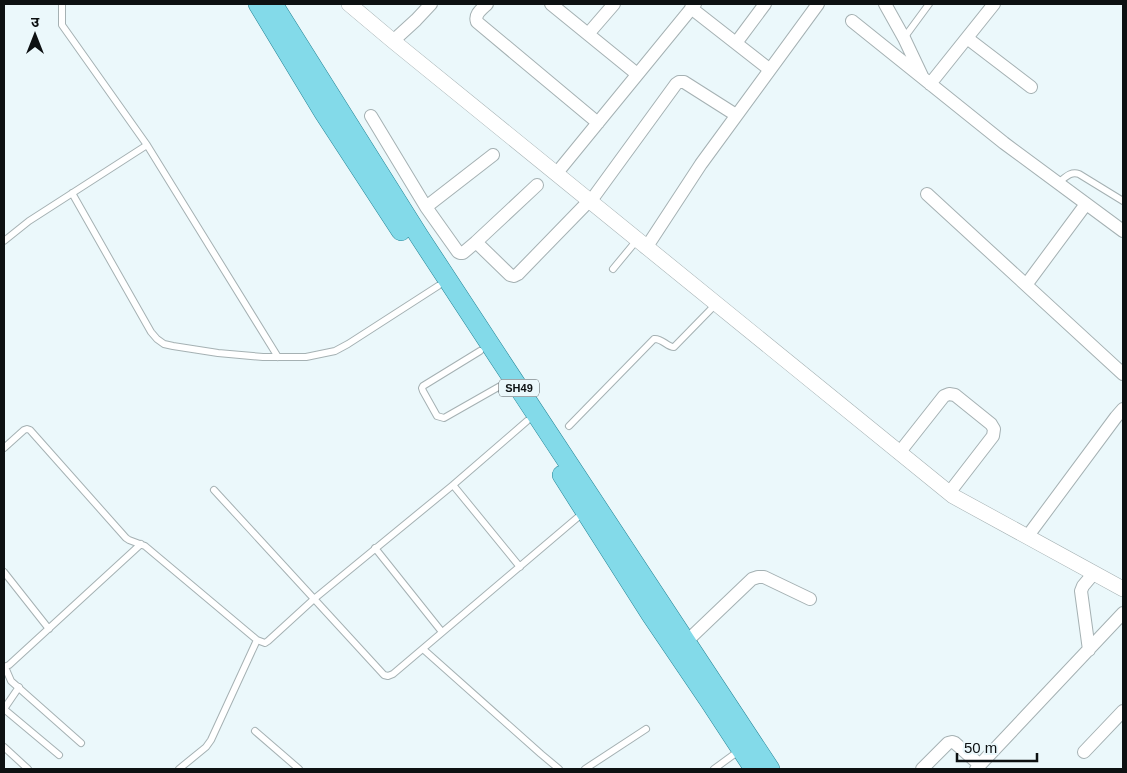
<svg xmlns="http://www.w3.org/2000/svg" width="1127" height="773" font-family="Arial,'Noto Sans Devanagari',sans-serif">
<style>
.lines{fill:none;stroke-linecap:round;stroke-linejoin:round}
.service-casing{stroke:#a5b1b3;stroke-width:8}
.minor-casing{stroke:#a5b1b3;stroke-width:14}
.tertiary-casing{stroke:#a5b1b3;stroke-width:16}
.primary-casing{stroke:#248495;stroke-width:20}
.service{stroke:#fff;stroke-width:6}
.minor{stroke:#fff;stroke-width:12}
.tertiary{stroke:#fff;stroke-width:15}
.primary{stroke:#83dae9;stroke-width:19}
.labels{text-anchor:middle;dominant-baseline:central;stroke-width:4;stroke-linejoin:round;paint-order:stroke}
.shield{fill:#ebf8fb;stroke:#505658;stroke-width:1}
.shield-label{font-size:11px;font-weight:bold;fill:#0d1112}
</style>
<rect width="100%" height="100%" fill="#ebf8fb"/>
<g class="lines">
<defs>
<path id="service" d="M62,4v21l85,120 131,212
M904,38l25,-34
M1058,183c7,-5 12,-12 21,-9l44,27
M72,193l79,139 6,7 7,5 9,2 45,7 45,4h43l29,-6 13,-7 90,-58
M4,241l25,-20 118,-76
M613,269l24,-29
M480,351l-57,35 -1,2 1,3 14,25 7,2 58,-33
M569,426l85,-87c8,-1 13,8 20,8l42,-43
M4,448l20,-18 3,-1 3,1 96,108 3,2 16,6 112,94 8,3 3,-2 46,-42 139,-114 74,-64
M453,485l67,82
M214,490l170,185 4,1 5,-2 191,-162
M375,548l67,84
M4,572l45,57
M423,649l118,105 18,15
M4,667l5,-2 132,-121
M5,667l6,14 70,62
M4,709l55,46
M4,709l15,-22
M255,731l44,38
M4,747l24,22
M179,769l27,-22 5,-7 46,-100
M585,769l61,-40
M714,769l26,-19"/>
<path id="minor" d="M487,4c-5,5 -13,10 -10,18l121,101
M551,4l86,70
M885,4l19,34 18,38
M691,8l78,61
M852,21l152,122 119,88
M588,34l26,-30
M967,38l64,49
M393,41l23,-21 15,-16
M736,43l29,-39
M930,84l64,-80
M371,116l55,91 32,45 2,1h3l13,-11 61,-57
M556,174l139,-170
M927,194l196,180
M590,202l86,-118 3,-2h5l52,33
M426,207l67,-52
M476,242l34,33 4,1 4,-2 71,-73
M646,248l55,-84 117,-160
M1026,285l60,-81
M899,453l45,-57 5,-2 6,1 36,29 3,5 -1,7 -44,57
M1027,537l89,-120 7,-8
M686,642l66,-63 6,-2h6l46,22
M1089,650l-8,-59 2,-5 11,-13
M1084,752l39,-41
M922,769l26,-26 4,-1 3,1 25,22
M976,769l147,-156"/>
<path id="tertiary" d="M349,4l44,37 560,455 170,93"/>
<path id="primary" d="M258,4l66,109 77,118
M273,4l146,232 80,122 271,411
M562,475l89,140 59,87 44,67"/>
</defs>
<!-- service casing -->
<use href="#service" class="service-casing"/>
<!-- minor casing -->
<use href="#minor" class="minor-casing"/>
<!-- tertiary casing -->
<use href="#tertiary" class="tertiary-casing"/>
<!-- primary casing -->
<use href="#primary" class="primary-casing"/>
<!-- service -->
<use href="#service" class="service"/>
<!-- minor -->
<use href="#minor" class="minor"/>
<!-- tertiary -->
<use href="#tertiary" class="tertiary"/>
<!-- primary -->
<use href="#primary" class="primary"/>
</g>
<g class="labels">
<!-- shield labels -->
<rect class="shield" x="499" y="379.5" width="40" height="17" rx="4"/>
<g class="shield-label">
<text x="519" y="388">SH49</text>
</g>
</g>
<!-- border -->
<rect width="1127" height="773" fill="none" stroke="#0d1112" stroke-width="10"/>
<!-- north arrow -->
<g transform="translate(35 35)" stroke="#ebf8fb" stroke-width="4" paint-order="stroke">
<path d="M0-4L9 19L0 12L-9 19Z" fill="#0d1112"/>
<text y="-8" font-size="14" font-weight="bold" text-anchor="middle" fill="#0d1112">उ</text>
</g>
<!-- scale -->
<path d="M957 753v8h80v-8" fill="none" stroke="#0d1112" stroke-width="2.5"/>
<text x="964" y="753" font-size="15" fill="#0d1112" stroke="#ebf8fb" stroke-width="4" paint-order="stroke">50 m</text>
</svg>
